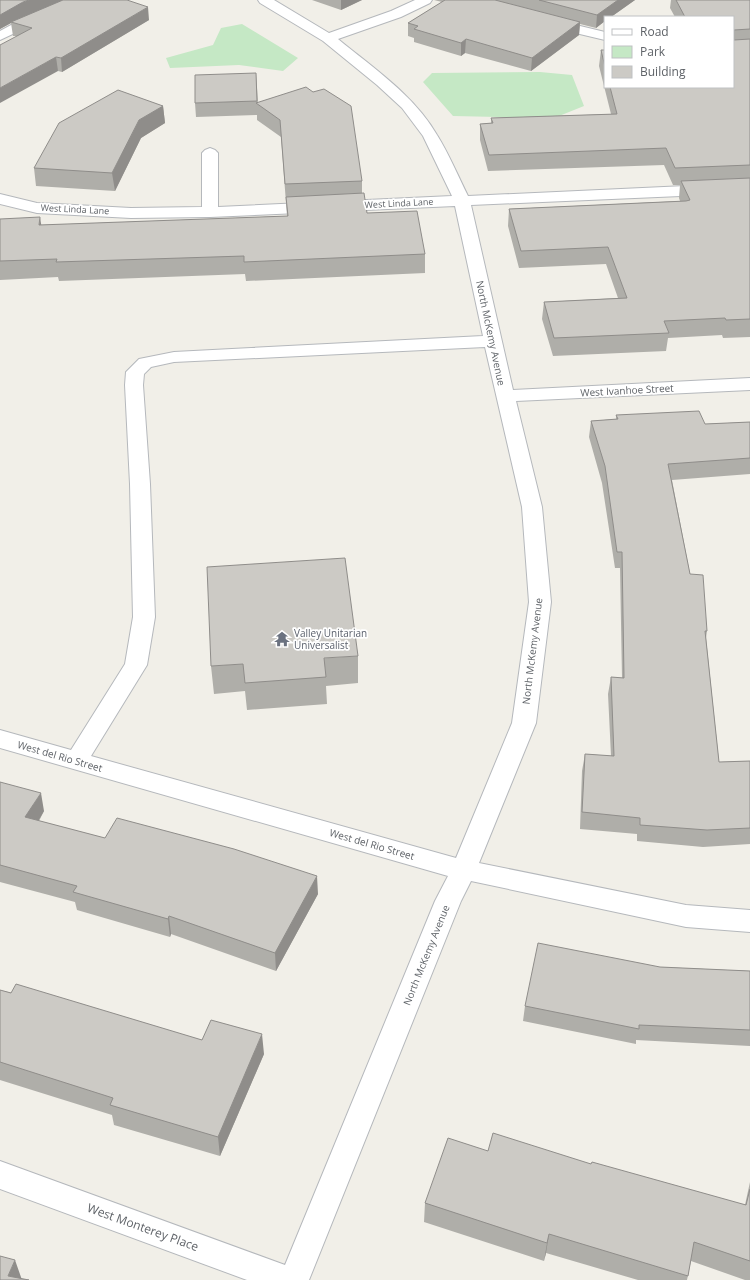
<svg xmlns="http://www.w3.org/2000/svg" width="750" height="1280" font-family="'Open Sans',sans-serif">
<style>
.green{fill:#c5e8c5}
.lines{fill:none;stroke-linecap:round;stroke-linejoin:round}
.minor-casing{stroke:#b5b8bc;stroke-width:2}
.minor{fill:#fff;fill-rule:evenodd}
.wall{fill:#afaea9}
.shaded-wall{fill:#8f8d8a}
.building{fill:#cccac5;stroke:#8f8d8a}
.labels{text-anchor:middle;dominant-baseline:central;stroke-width:3.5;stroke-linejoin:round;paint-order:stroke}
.far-street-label{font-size:9px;fill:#5f6368;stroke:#fff}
.street-label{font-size:10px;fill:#5f6368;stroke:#fff}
.worship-label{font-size:10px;fill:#5b616d;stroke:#fff;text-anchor:start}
.near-street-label{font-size:12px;fill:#5f6368;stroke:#fff}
</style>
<rect width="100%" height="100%" fill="#f1efe8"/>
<!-- green -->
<path class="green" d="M242,24l56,34 -15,13 -44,-6 -69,3 -4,-10 47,-13 8,-17z
M540,72l32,3 12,31 -30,12 -101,-2 -30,-34 9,-9z"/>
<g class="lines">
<defs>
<path id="minor" d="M68,0h19l-2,3 -49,20 -36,17v-9l26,-14z
M258,0h16l55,33 62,-22 24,-11h17l-2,3 -29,14 -63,22c35,29 76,56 99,96 12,19 21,41 31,61l282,-13v10l-279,12 42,185 237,-12v12l-234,11 26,106 9,95 -15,121 -57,140 207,42 64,5v22l-64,-5 -215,-46 -10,20 -152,379h-62l-247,-91v-28l285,104 150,-364 13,-25 -448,-128v-18l71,20 54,-86 8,-47 -3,-133 -5,-99 1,-13 13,-13 35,-7 309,-16 -28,-130 -245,11 -79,1 -94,-5 -37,-9v-10l37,9 94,5 71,-1v-54l3,-3 5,-2 5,2 3,3v54l234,-11 -29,-60 -21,-28 -25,-23 -54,-44 -63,-38zM485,347l37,160 7,95 -17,121 -56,135 -365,-102 56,-91 8,-48 -5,-133 -7,-99 1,-11 7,-7 23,-5z
M551,19l54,13v8l-59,-14 -2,-3 2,-3z"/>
</defs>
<!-- minor casing -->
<use href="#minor" class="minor-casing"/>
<!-- minor -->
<use href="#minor" class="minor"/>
</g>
<!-- wall -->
<path class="wall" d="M0,0l149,20 -87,52 -4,-1 -42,-35h-3l-2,-13 -11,6z
M312,0h50l-21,10z
M434,0h201l-24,17h-6v4l-9,7 -16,-4 -1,11 -48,36 -66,-18 -4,3 -47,-14v-4l-6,-2v-13l34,-21z
M671,0h79v337l-27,1 -1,-3 -54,3 -2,13 -113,5 -11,-37 2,-17 74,-4 -12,-34 -87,4 -11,-42 1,-17 171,-8 -1,-3 1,-13h-7l-9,-20 -176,6 -8,-31v-16l11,-1v-5l120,-4 -12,-48 2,-16h4v37h128v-70h-58l-5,-9z
M256,73l2,30 104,78v12l5,20 58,41v19l-179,8 -1,-7 -186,7 -1,-4 -58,3v-61l42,6 245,-9 -6,-79 -24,-17v-5l-61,2 -1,-14z
M163,106l2,17 -24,15 -26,53 -79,-5 -2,-18z
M616,415l89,9 45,-2v52l-78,6 18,94 17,57 -1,7 13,124 31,-1v83l-47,3 -66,-6v-7l-57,-5 2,-58 3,-17 26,2 -3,-62 3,-17 11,1 -2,-110h-5l-13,-85 -13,-46 2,-16 25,-2z
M358,656v27l-32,3 1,18 -80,6 -2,-19 -31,3 -3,-28z
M0,783l44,28 -5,10 279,73 -42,77 -105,-37 -1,3 -93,-27 -2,-8 -75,-20z
M660,967l90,4v75l-114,-6v4l-113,-23 2,-15z
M0,990l202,50 62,14 -44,102 -106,-31 -2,-10 -112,-35z
M488,1151l103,13 154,41 5,-23v98h-5l-54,-19 -4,19h-49l-92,-27 -2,8 -120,-39 1,-19z"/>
<!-- shaded-wall -->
<path class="shaded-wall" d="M29,0h35l-53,22v1l-11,6v-14l23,-13z
M341,0h21l-21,10z
M618,0h17l-24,17h-6v4l-9,7 1,-13z
M148,7l1,13 -87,52 -1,-14z
M580,22l-1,13 -48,36 1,-13z
M466,39l-1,14 -4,3v-13z
M56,57l2,14 -58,32v-15z
M163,106l2,17 -24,15 -26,53 -3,-18 27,-53z
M40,217l3,19 -4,-11z
M41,793l3,18 -14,24 -5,-18z
M317,876l1,18 -42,77 -1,-18z
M169,916l2,18 -1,3 -2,-18z
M262,1034l2,20 -44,102 -2,-19z
M549,1234l-3,19 -2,8 3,-18z
M15,1260l7,20 -14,-4z"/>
<!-- building -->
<path class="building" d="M0,0h29l-6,2 -23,13z
M63,0h64l21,7 -87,51 -5,-1 -56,31v-43l32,-17 -21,-6z
M445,0h50l85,22 -48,36 -66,-19 -5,4 -47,-14 4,-3 -10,-3z
M539,0h79l-21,15z
M676,0h74v29l-16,1v10l16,-1v126l-75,3 -9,-20 -177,7 -9,-31 13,-1 -2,-5 126,-4 -7,-27h123v-70h-48z
M601,50h4v17z
M256,73l1,28 -62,2v-28z
M306,87l7,5 11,-3 27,17 11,75 -77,3 -5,-64 -24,-17z
M118,90l45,16 -24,14 -27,53 -78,-5 25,-45z
M750,178v141l-24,1 -1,-2 -61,3 5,12 -115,5 -10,-36 83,-4 -19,-51 -87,4 -12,-42 177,-8 4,-1 -9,-19z
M364,193l3,20 50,-2 8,43 -181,8v-6l-188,6 1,-3 -57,2v-42l40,-2 -1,8 249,-9 -2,-19z
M699,411l6,13 45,-2v36l-82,6 22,110 13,1 4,56h-2l14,131 31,-1v67l-43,2 -67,-5v-7l-58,-6 3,-58 29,2 -3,-79 13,1 -2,-126h-5l-12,-86 -14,-45 27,-2 -2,-4z
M345,558l13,98 -34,2 2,19 -81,6 -2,-19 -32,2 -4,-99z
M0,782l41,11 -16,24 80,21 12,-20 117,31 83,27 -42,77 -106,-37 -1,3 -95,-27 4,-6 -77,-21z
M538,943l122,24 90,4v59l-111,-5v4l-114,-23z
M16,984l186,56 9,-20 51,14 -44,103 -108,-32 3,-7 -113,-36v-72l11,3z
M493,1133l98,31 1,-2 154,43 4,-16v72l-56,-19 -6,34 -139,-42 -2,9 -122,-40 23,-65 40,13z
M0,1256l15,4 -7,16 21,4h-29z"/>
<!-- icons -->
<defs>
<symbol id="temple-bare" viewBox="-9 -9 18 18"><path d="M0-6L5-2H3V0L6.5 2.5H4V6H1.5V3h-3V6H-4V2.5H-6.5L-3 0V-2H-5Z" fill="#6b7280" stroke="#fff" stroke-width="2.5" paint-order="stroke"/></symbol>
</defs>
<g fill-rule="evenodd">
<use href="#temple-bare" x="271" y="628" width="22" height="22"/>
</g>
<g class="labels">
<!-- far-street labels -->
<g class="far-street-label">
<text transform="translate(399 203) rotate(-3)">West Linda Lane</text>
<text transform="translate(75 209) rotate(3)">West Linda Lane</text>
</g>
<!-- street labels -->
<g class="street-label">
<text transform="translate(491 333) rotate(78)">North McKemy Avenue</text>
<text transform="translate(627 390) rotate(-3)">West Ivanhoe Street</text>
<text transform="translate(532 651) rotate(-83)">North McKemy Avenue</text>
<text transform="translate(60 756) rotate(16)">West del Rio Street</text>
<text transform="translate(372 844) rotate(16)">West del Rio Street</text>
<text transform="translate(426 955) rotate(-68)">North McKemy Avenue</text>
</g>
<!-- worship labels -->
<g class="worship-label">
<text x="294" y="633">Valley Unitarian<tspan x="294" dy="12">Universalist</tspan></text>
</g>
<!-- near-street labels -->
<g class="near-street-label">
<text transform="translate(143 1227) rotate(20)">West Monterey Place</text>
</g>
</g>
<!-- legend -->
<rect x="604" y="16" width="130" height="72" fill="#ffffff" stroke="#bfc1c3"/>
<rect x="612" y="29" width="20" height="6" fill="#ffffff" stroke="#bfc1c3"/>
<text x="640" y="36" font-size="12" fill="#5f6368">Road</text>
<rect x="612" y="46" width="20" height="12" fill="#c5e8c5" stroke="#bfc1c3"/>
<text x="640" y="56" font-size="12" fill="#5f6368">Park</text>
<rect x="612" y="66" width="20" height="12" fill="#cccac5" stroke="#bfc1c3"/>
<text x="640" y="76" font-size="12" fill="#5f6368">Building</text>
</svg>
